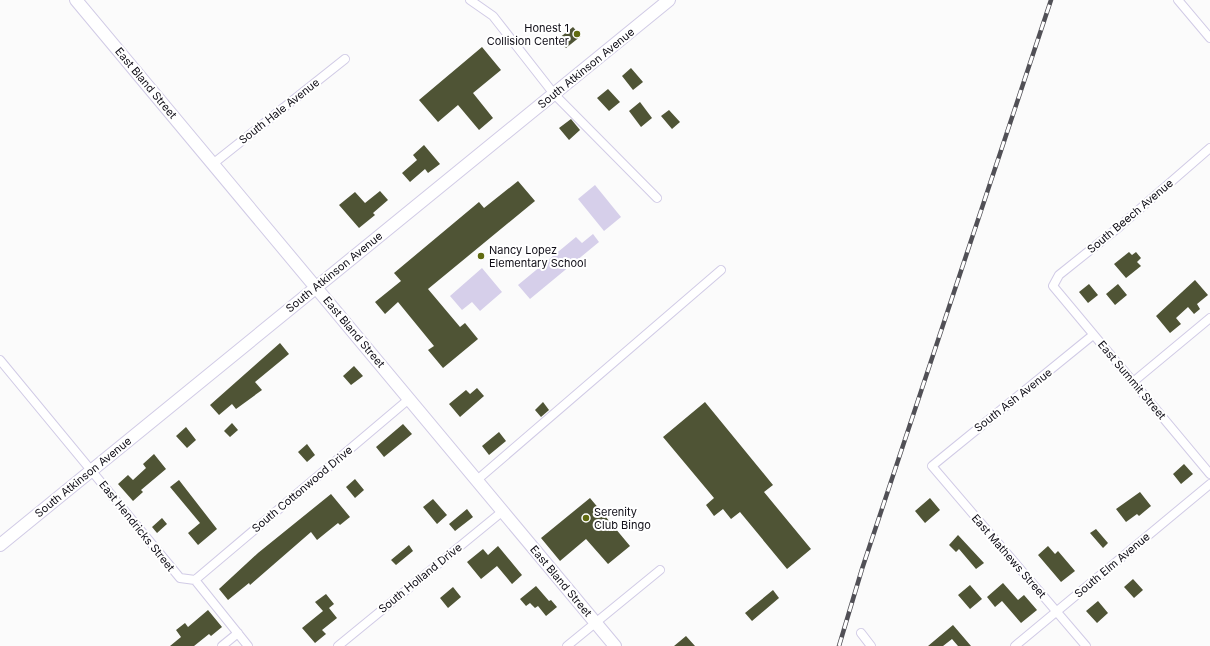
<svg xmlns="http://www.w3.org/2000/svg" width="1210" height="646" font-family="Inter,sans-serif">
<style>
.green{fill:#d6cfea}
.building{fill:#4f5435}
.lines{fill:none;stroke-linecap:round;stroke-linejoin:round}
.street-casing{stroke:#d1cbe6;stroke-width:10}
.secondary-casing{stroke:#d1cbe6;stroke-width:14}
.street{stroke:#fff;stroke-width:8}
.secondary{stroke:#fff;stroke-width:12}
.rail-casing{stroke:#515056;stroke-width:4.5}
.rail{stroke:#fff;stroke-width:3;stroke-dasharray:9;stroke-linecap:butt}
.poi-dot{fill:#616b11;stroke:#fff;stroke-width:1.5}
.labels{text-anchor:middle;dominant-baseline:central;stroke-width:4;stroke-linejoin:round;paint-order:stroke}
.poi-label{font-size:11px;fill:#0f0d16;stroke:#fff;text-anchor:start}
.street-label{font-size:11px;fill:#0f0d16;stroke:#fff}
</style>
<rect width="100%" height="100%" fill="#fbfbfb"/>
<!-- green -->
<path class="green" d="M595,185l26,32 -17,14 -26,-32z
M593,234l6,8 -69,57 -12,-14 58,-48 6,6z
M482,268l20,24 -22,19 -8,-9 -10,8 -12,-14z"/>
<!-- building -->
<path class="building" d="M573,27l8,9 -15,12 -8,-9z
M482,47l19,23 -28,23 20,25 -14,12 -21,-25 -20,17 -19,-22z
M631,68l12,14 -10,8 -11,-14z
M608,89l12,13 -11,9 -12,-13z
M640,102l12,16 -11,9 -12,-16z
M669,110l11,12 -8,7 -11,-13z
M571,119l9,11 -11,10 -10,-12z
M424,145l16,19 -12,9 -3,-4 -15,13 -8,-9 15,-13 -4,-5z
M518,181l17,20 -107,88 32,38 5,-4 13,16 -35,29 -15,-18 6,-4 -36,-44 -13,12 -10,-12 26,-21 -7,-8 85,-71 5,6z
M380,191l8,9 -15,13 2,2 -16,13 -20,-23 16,-13 10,11z
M1129,252l3,3 4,-3 5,6 -4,4 4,4 -15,12 -12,-14z
M1195,280l13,15 -11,9 3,5 -6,5 -6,-7 -12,11 5,6 -11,9 -14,-17z
M1089,284l9,11 -10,8 -9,-11z
M1118,284l9,11 -12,10 -9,-11z
M280,343l9,11 -34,28 7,8 -26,19 -4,-5 -13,11 -9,-10z
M354,366l9,10 -12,9 -8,-9z
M477,388l7,8 -24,21 -11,-13 17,-14 4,4z
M543,402l6,8 -8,7 -6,-7z
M705,402l68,83 -9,7 47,57 -24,20 -47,-57 -9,7 -8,-10 -9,7 -8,-11 8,-7 -51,-61z
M232,423l6,7 -8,7 -6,-6z
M403,424l9,10 -28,23 -8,-10z
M186,427l10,13 -9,8 -11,-12z
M499,432l7,9 -17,14 -7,-9z
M307,444l8,11 -8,7 -9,-10z
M154,454l12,15 -25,21 2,2 -10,9 -15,-17 10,-9 5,5 13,-12 -3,-4z
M1184,464l9,10 -12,10 -8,-10z
M355,479l9,11 -9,8 -9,-11z
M179,480l38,49 -19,16 -10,-12 12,-10 -30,-36z
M1140,492l11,14 -12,10 -2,-2 -11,8 -10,-13z
M331,494l19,23 -10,8 -2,-2 -21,17 -6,-8 -61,53 -1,-2 -21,17 -9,-11 39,-36z
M590,498l40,48 -22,18 -22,-25 -26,22 -19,-23z
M930,498l10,12 -15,13 -10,-12z
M433,499l14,16 -10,9 -14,-17z
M467,509l6,8 -18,14 -6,-7z
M162,518l5,6 -10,9 -5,-6z
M1096,529l12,14 -5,5 -13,-15z
M958,535l26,28 -8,6 -17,-20 -3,3 -7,-7z
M409,545l4,6 -17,14 -5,-5z
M498,546l24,29 -10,9 -15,-18 -16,13 -14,-17 16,-13 5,6z
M1048,546l7,8 3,-3 17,20 -14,11 -23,-27z
M1133,579l10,11 -9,8 -10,-11z
M1003,583l15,17 6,-5 13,15 -16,13 -19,-22 -7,6 -8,-10z
M970,585l12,14 -12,10 -12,-14z
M536,586l13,15 2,-1 6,7 -11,9 -8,-10 -3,2 -5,-5 -4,3 -6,-7z
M453,587l8,10 -13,11 -8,-10z
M773,590l6,8 -27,23 -7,-8z
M326,594l8,10 -5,4 8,10 -15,12 4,4 -11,9 -13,-15 21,-17 -8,-9z
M1098,601l10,12 -11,10 -11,-12z
M208,610l14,17 -11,9 -2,-2 -15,12h-24l11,-9 -5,-7 9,-7 3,4z
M953,625l18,21h-13l-6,-7 -9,7h-15z
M686,636l9,10h-21z"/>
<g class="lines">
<defs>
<path id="street" d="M470,0l23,16 61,78 103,104
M1178,0l32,38
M1210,148l-91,79 -60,48 -6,11 157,188
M214,163l131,-104
M0,360l180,218 15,2 53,66
M1133,382l77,-64
M477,480l244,-210
M195,580l214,-181
M861,633l10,13
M222,646l16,-13
M338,646l165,-135
M567,646l93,-76
M1015,646l195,-162
M1086,646l-154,-180 161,-131"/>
<path id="secondary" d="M76,0l539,646
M0,545l669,-545"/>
</defs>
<!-- street casing -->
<use href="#street" class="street-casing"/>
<!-- secondary casing -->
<use href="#secondary" class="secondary-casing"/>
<!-- street -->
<use href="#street" class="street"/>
<!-- secondary -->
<use href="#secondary" class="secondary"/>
<defs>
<path id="rail" d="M839,646l23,-77 189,-569"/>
</defs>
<!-- rail casing -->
<use href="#rail" class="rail-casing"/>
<!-- rail -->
<use href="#rail" class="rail"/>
</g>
<!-- markers -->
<g class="poi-dot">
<circle cx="577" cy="34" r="4"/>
<circle cx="481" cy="256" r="4"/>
<circle cx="586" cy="518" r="4"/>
</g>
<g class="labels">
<!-- poi labels -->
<g class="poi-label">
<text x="569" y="28" text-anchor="end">Honest 1<tspan x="569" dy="13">Collision Center</tspan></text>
<text x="489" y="250">Nancy Lopez<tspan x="489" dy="13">Elementary School</tspan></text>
<text x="594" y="512">Serenity<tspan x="594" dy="13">Club Bingo</tspan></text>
</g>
<!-- street labels -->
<g class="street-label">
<text transform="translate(586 68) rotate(-39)">South Atkinson Avenue</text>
<text transform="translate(146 83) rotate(50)">East Bland Street</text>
<text transform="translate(279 111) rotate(-38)">South Hale Avenue</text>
<text transform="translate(1130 216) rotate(-40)">South Beech Avenue</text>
<text transform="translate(334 272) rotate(-39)">South Atkinson Avenue</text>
<text transform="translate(354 332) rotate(50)">East Bland Street</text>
<text transform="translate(1132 380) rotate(50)">East Summit Street</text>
<text transform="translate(1013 400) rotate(-38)">South Ash Avenue</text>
<text transform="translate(83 477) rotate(-39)">South Atkinson Avenue</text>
<text transform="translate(302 489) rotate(-40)">South Cottonwood Drive</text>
<text transform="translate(137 526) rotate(51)">East Hendricks Street</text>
<text transform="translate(1009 556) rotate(49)">East Mathews Street</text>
<text transform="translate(1112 565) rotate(-40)">South Elm Avenue</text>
<text transform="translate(420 578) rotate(-39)">South Holland Drive</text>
<text transform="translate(561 581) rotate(50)">East Bland Street</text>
</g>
</g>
</svg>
